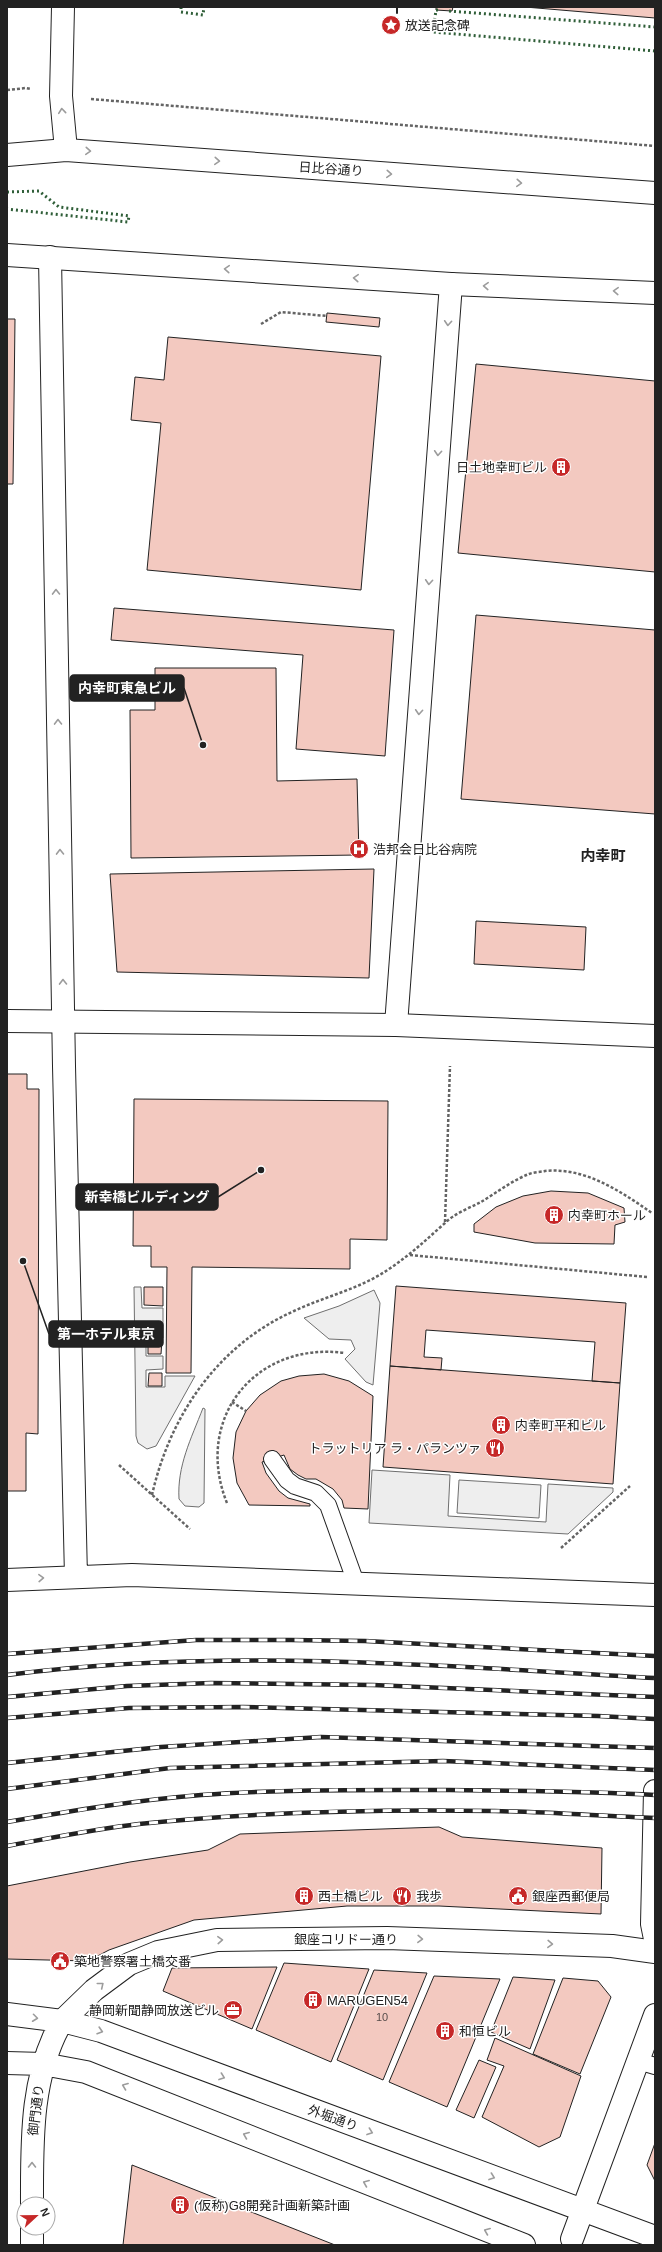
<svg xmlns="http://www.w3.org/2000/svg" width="662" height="2252" font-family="Helvetica,'Noto Sans JP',sans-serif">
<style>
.green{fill:#eee;stroke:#6f6f6f}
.parking{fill:#ededed;stroke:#6f6f6f}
.building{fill:#f3c9c0;stroke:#222}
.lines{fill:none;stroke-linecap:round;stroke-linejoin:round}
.lane-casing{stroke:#222;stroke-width:18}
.street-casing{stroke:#222;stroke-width:24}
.secondary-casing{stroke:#222;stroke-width:24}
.path{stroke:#646464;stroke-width:2.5;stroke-dasharray:3 2;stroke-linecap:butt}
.lane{stroke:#fff;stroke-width:16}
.street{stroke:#fff;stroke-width:22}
.secondary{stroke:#fff;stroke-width:22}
.rail-casing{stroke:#222;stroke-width:4.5}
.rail{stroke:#fff;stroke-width:3;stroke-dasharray:9;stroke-linecap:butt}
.hedge{stroke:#2f5e38;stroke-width:3;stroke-dasharray:2 3;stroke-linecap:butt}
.wall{stroke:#222;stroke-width:2}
.oneway{stroke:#9c9c9c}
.labels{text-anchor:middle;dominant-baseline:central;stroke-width:3;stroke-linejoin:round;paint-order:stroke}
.number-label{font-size:11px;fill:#564c4a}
.poi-label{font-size:13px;fill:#222;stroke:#fff;text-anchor:start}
.street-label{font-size:13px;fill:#222;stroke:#fff}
.quarter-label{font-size:15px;font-weight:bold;fill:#222;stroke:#fff}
.leader{fill:none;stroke:#222;stroke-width:1.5}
.callout-dot{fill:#222;stroke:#fff;stroke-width:1.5}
.callout{fill:#222;stroke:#222;stroke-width:1.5}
.callout-label{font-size:14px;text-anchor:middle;font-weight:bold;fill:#fff}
</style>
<rect width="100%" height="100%" fill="#fff"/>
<!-- green -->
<path class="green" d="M134,1287h7l1,21h21v30h-17v18h17v13l-17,1v17h19v-11h30l-39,70 -9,3 -9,-6 -2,-7z
M374,1290l6,13 -7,82 -7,-3 -21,-23 10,-10 -4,-9 -22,-1 -25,-21 35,-12z
M203,1408l2,1 -1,94 -5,4 -14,-1 -6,-7c-2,-33 12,-60 24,-91z
M459,1480l82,5 -2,33 -82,-5z"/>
<!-- parking -->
<path class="parking" d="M372,1470l78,5 -2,41 98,6 2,-38 65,4v4l-45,42 -199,-11z"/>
<!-- building -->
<path class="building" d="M436,7h17l-1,4 -16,-1z
M525,7h130v11z
M327,313l53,5 -1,9 -53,-5z
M7,319h8l-2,165h-6z
M168,337l213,19 -20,234 -214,-20 14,-147 -30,-3 4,-43 29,3z
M476,364l179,17v191l-197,-19z
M114,608l280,22 -9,126 -89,-7 7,-94 -192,-15z
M476,615l179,15v184l-194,-15z
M155,668h121l1,113 80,-2 2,76 -228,3 -1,-148h25z
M374,869l-5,109 -252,-6 -7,-98z
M476,921l110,6 -2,43 -110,-6z
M7,1074h20v15h12l-1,345 -12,-1v58h-19z
M134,1099l254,2 -1,139 -37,-1v30l-158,-2 -1,106h-25l1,-106h-16v-21h-18z
M551,1191l37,2 36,15 1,14 -10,3 -1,19 -79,-1 -61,-11v-8l22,-17 27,-11z
M396,1286l230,17 -6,80 -28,-2 3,-39 -169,-12 -2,27 18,1 -1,12 -51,-4z
M144,1287h19v19l-19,-1z
M148,1340h14l-1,14h-13z
M390,1366l230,17 -7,101 -230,-17z
M149,1373h13v13h-14z
M324,1374l25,7 24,15 -5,113 -24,-1 -2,-8 -9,-11 -17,-10h-10l-8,-4 -8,-6 -6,-14 -22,7 4,11 13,18 9,7 22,6v2l-61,-1 -12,-22 -4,-25 3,-26 10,-21 14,-16 21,-14 18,-5z
M439,1827l23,10 140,11 -1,66 -162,-8h-92l-153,14 -85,30 -21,11 -81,-2v-73l123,-24 78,-12 32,-16z
M284,1963l85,6 -38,93 -75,-32z
M277,1967l-25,62 -89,-38 9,-23z
M374,1970l53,3 -44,107 -46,-20z
M434,1976l66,3 -53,128 -58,-25z
M513,1977l42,3 -25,69 -39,-17z
M563,1978l35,3 13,16 -31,77 -47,-20z
M495,2038l86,38 -21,61 -21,10 -57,-30 22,-51 -17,-6z
M479,2060l17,7 -22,51 -18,-8z
M655,2143v38l-8,-16z
M132,2165l203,80h-212z"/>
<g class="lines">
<defs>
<path id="lane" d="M272,1459l15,21 8,6 21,7 12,12 28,78
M638,2061l17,5"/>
<path id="street" d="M63,7l-2,89 5,54
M50,257l14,809 12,511
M396,1025l55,-741
M7,1580l125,-5 523,20
M62,2021l32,-31 35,-26 29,-12 59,-12 170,-2 225,8 43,6"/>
<path id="secondary" d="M7,155l59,-5 589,43
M7,255l444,29 204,9
M7,1021l389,4 259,11
M655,1791l-3,133 3,15
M7,2014l55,7 39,10 554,206
M7,2063l36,1 43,8 438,173
M32,2204c0,-61 -2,-128 30,-183
M572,2239l83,-224
M32,2245v-17"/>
</defs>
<!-- lane casing -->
<use href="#lane" class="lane-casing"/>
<!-- street casing -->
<use href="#street" class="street-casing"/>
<!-- secondary casing -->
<use href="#secondary" class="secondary-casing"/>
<!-- path -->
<path class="path" d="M7,90l19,-2 5,1
M91,99l564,47
M261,324l20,-12 46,4
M445,1222l5,-156
M410,1255l237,22
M232,1402l14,9
M119,1465l71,64
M152,1495c18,-80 66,-150 142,-184 32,-15 66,-22 95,-42 21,-14 37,-29 56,-46 9,-9 24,-15 36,-21 15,-9 32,-22 48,-28 5,-2 11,-2 16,-3 40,-4 75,20 107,42
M227,1503c-34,-84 28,-162 118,-150
M561,1548l69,-62"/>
<!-- lane -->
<use href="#lane" class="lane"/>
<!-- street -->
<use href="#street" class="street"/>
<!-- secondary -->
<use href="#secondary" class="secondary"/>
<defs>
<path id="rail" d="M7,1654l189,-14h95l74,1 290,15
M7,1675c215,-28 433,-9 648,3
M7,1697l120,-11 84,-3 162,2 282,12
M7,1718l122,-10 114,-1 355,9 57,3
M7,1763l154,-16 160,-10 334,11
M7,1789l163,-21 273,-7 212,9
M7,1822c64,-11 129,-22 194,-27 83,-6 166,-5 248,-5 69,1 137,1 206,5
M7,1846c44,-8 88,-17 132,-22 118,-12 237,-15 356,-13 53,1 107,5 160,7"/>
</defs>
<!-- rail casing -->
<use href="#rail" class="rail-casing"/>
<!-- rail -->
<use href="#rail" class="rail"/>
<!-- hedge -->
<path class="hedge" d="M181,7v5l22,3 1,-8
M438,10h-2l-3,22 222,19
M449,11l206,16
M7,192l32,-1 20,16 70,9 -1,6 -121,-13"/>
<!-- wall -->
<path class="wall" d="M397,13v-6"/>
</g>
<!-- one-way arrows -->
<defs><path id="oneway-chevron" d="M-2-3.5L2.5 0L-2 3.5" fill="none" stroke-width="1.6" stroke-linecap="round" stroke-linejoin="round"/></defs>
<g class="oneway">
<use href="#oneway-chevron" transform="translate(62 111) rotate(-96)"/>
<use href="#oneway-chevron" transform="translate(88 151) rotate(4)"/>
<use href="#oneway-chevron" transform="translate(217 161) rotate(4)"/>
<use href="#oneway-chevron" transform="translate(389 174) rotate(4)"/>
<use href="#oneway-chevron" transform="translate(519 183) rotate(4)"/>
<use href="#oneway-chevron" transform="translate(227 269) rotate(-176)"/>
<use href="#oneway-chevron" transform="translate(356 278) rotate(-176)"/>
<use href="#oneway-chevron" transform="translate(486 286) rotate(-177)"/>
<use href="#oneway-chevron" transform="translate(616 291) rotate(-177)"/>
<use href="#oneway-chevron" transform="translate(448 323) rotate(94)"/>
<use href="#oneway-chevron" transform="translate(438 453) rotate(94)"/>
<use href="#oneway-chevron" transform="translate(429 582) rotate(94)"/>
<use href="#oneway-chevron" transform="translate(56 592) rotate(-91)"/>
<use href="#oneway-chevron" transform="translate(419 712) rotate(94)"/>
<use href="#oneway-chevron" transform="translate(58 722) rotate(-91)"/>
<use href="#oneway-chevron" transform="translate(60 852) rotate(-91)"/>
<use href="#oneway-chevron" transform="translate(63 982) rotate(-91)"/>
<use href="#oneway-chevron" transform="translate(41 1578) rotate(-2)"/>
<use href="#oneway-chevron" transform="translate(420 1939) rotate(2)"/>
<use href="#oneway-chevron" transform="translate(220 1940) rotate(-3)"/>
<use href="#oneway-chevron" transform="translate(550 1944) rotate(2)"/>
<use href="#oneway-chevron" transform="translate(101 1985) rotate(-39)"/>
<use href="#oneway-chevron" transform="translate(35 2018) rotate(7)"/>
<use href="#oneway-chevron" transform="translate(100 2031) rotate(17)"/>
<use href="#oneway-chevron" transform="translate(222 2077) rotate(20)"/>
<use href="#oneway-chevron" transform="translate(125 2086) rotate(-159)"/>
<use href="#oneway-chevron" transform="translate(370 2132) rotate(20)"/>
<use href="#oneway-chevron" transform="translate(246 2135) rotate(-158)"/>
<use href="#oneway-chevron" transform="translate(32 2165) rotate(-90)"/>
<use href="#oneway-chevron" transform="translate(492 2177) rotate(20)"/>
<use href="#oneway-chevron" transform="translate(366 2183) rotate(-158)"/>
<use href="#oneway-chevron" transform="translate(487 2231) rotate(-158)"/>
</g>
<!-- icons -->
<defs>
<symbol id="sight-disc" viewBox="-11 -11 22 22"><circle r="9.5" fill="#c62828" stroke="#fff"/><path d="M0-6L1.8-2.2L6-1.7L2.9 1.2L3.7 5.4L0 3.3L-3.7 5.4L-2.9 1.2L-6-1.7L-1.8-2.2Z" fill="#fff"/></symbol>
<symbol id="building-disc" viewBox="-11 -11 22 22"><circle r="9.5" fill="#c62828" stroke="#fff"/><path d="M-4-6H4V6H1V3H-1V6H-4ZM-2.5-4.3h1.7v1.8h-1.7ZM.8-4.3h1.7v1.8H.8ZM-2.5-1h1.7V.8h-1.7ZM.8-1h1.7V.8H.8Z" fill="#fff"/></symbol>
<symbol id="hospital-disc" viewBox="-11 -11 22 22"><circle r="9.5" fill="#c62828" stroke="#fff"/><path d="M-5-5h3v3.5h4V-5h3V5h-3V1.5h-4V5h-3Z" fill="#fff"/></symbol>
<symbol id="restaurant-disc" viewBox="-11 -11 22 22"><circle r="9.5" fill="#c62828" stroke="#fff"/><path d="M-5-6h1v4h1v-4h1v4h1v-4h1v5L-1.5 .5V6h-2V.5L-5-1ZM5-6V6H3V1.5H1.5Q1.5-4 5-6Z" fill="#fff"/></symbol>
<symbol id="civic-disc" viewBox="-11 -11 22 22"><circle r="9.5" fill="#c62828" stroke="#fff"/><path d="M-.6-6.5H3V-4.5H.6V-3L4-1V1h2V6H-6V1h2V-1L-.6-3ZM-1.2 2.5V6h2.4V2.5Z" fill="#fff"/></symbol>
<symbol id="office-disc" viewBox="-11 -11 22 22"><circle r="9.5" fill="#c62828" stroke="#fff"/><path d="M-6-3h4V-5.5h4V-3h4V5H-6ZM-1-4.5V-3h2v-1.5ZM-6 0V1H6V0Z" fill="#fff"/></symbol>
</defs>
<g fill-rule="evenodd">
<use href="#sight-disc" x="380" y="14" width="22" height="22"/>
<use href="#building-disc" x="550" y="456" width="22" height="22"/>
<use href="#hospital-disc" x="348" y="838" width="22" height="22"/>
<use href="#building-disc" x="543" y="1204" width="22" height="22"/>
<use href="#building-disc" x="490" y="1414" width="22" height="22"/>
<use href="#restaurant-disc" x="484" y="1437" width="22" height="22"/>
<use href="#building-disc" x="293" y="1885" width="22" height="22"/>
<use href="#restaurant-disc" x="391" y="1885" width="22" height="22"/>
<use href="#civic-disc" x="507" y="1885" width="22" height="22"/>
<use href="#civic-disc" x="49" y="1950" width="22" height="22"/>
<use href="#building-disc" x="302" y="1989" width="22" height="22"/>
<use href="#office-disc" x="222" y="1999" width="22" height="22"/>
<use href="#building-disc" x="434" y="2020" width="22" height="22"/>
<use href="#building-disc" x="169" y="2194" width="22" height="22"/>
</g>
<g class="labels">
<!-- number labels -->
<g class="number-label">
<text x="382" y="2017">10</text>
</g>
<!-- poi labels -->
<g class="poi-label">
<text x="405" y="25">放送記念碑</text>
<text x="547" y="467" text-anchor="end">日土地幸町ビル</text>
<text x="373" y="849">浩邦会日比谷病院</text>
<text x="568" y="1215">内幸町ホール</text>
<text x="515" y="1425">内幸町平和ビル</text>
<text x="481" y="1448" text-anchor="end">トラットリア ラ・パランツァ</text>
<text x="318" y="1896">西土橋ビル</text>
<text x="416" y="1896">我歩</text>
<text x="532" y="1896">銀座西郵便局</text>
<text x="74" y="1961">築地警察署土橋交番</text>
<text x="327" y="2000">MARUGEN54</text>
<text x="219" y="2010" text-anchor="end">静岡新聞静岡放送ビル</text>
<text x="459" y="2031">和恒ビル</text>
<text x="194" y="2205">(仮称)G8開発計画新築計画</text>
</g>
<!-- street labels -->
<g class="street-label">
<text transform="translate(331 169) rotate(4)">日比谷通り</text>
<text x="346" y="1939">銀座コリドー通り</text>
<text transform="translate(36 2110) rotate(-83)">御門通り</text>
<text transform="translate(333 2118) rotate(20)">外堀通り</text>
</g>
<!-- quarter labels -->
<g class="quarter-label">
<text x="603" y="855">内幸町</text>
</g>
</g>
<!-- callouts -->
<path class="leader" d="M203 745L184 688M261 1170L218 1197M23 1261L49 1334"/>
<g class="callout-dot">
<circle cx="203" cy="745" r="4"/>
<circle cx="261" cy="1170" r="4"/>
<circle cx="23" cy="1261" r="4"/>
</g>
<g class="callout">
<rect x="70" y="675" width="114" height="26" rx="4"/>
<rect x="76" y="1184" width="142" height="26" rx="4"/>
<rect x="49" y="1321" width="114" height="26" rx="4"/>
</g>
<g class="callout-label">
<text x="127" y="693">内幸町東急ビル</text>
<text x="147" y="1202">新幸橋ビルディング</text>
<text x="106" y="1339">第一ホテル東京</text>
</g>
<!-- border -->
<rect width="662" height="2252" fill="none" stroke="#222222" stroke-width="16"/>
<!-- north arrow -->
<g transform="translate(36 2216) rotate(68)"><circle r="19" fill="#ffffff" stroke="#a7a7a7"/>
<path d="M0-3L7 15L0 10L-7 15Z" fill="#c62828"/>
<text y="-6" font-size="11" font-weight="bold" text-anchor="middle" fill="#222222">N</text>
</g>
</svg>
